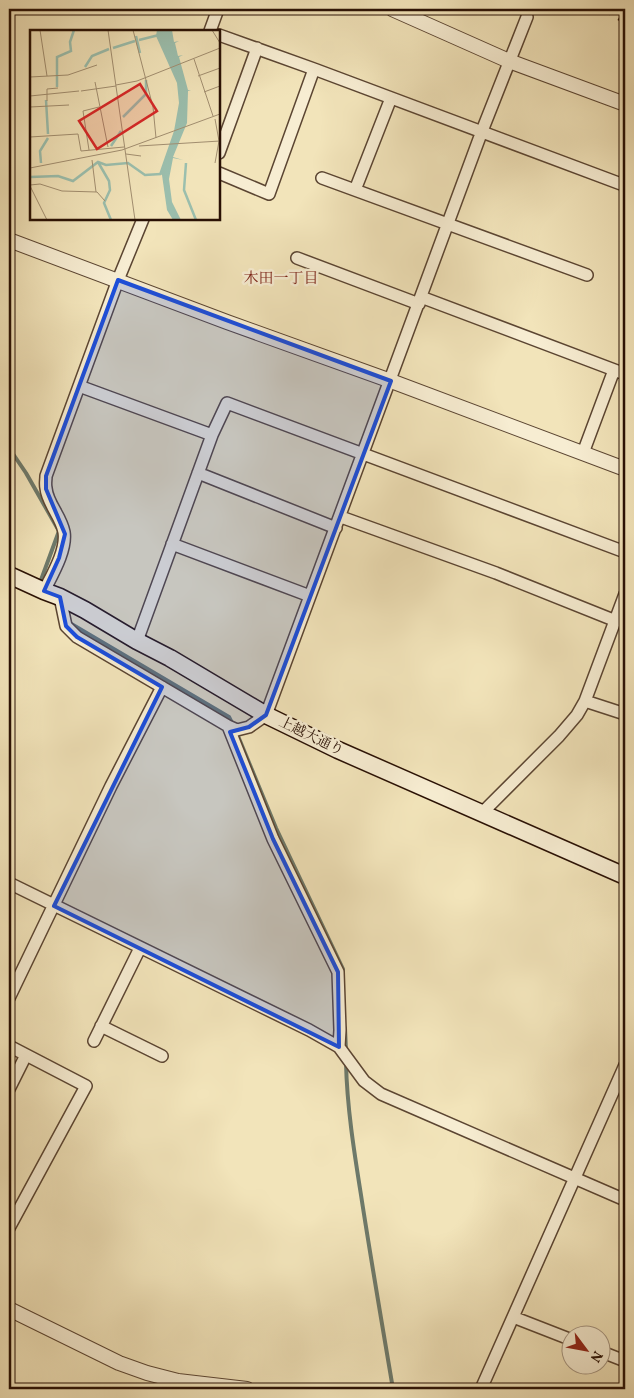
<svg xmlns="http://www.w3.org/2000/svg" width="634" height="1398" font-family="Vollkorn,'Noto Serif JP',serif">
<style>
.lines{fill:none;stroke-linecap:round;stroke-linejoin:round}
.stream{stroke:#6d796a;stroke-width:4}
.minor-casing{stroke:#5b4532;stroke-width:14}
.tertiary-casing{stroke:#5b4532;stroke-width:16}
.secondary-casing{stroke:#291004;stroke-width:19}
.minor{stroke:#f7edd2;stroke-width:11}
.tertiary{stroke:#f7edd2;stroke-width:14}
.secondary{stroke:#f7edd2;stroke-width:16}
.rail{stroke:#291004;stroke-width:4;stroke-dasharray:9 9;stroke-linecap:butt}
.marked{fill:#1d4ed8;fill-opacity:0.2;stroke:#1d4ed8;stroke-width:4;stroke-linejoin:round}
.labels{text-anchor:middle;dominant-baseline:central;stroke-width:5;stroke-linejoin:round;paint-order:stroke}
.street-label{font-size:14px;fill:#291004;stroke:#f7edd2}
.neighbourhood-label{font-size:15px;fill:#7a1f14;stroke:#f7edd2}
.inset-river{fill:none;stroke:#9bbfae;stroke-width:2.5}
.inset-road{fill:none;stroke:#a28f71;stroke-width:1}
.view{fill:#d62828;fill-opacity:0.15;stroke:#d62828;stroke-width:2.5}
.inset-edge{fill:none;stroke:#291004;stroke-width:2.5}
</style>
<rect width="100%" height="100%" fill="#f2e4ba"/>
<filter id="stains"><feTurbulence type="fractalNoise" baseFrequency=".004" numOctaves="4"/><feColorMatrix values="0 0 0 0 .2 0 0 0 0 .09 0 0 0 0 .02 0 0 0 .5 -.17"/></filter>
<radialGradient id="worn" r=".72"><stop offset=".6" stop-color="#630" stop-opacity="0"/><stop offset="1" stop-color="#630" stop-opacity=".3"/></radialGradient>
<g class="lines">
<!-- stream -->
<path class="stream" d="M9,448l17,25 33,58 -18,49 3,5
M68,622l161,95 4,8
M238,736l38,92 67,141v4
M345,1028l1,23
M346,1063c1,44 8,88 15,132 10,65 21,129 32,194"/>
<defs>
<path id="minor" d="M210,31l8,-22
M219,35l95,34 307,115
M219,153l38,-105
M219,173l50,21 45,-125
M322,178l265,97
M355,190l36,-92
M297,258l122,46
M421,297l204,77
M79,386l133,49 -75,206
M212,435l15,-32 398,149
M583,453l31,-83
M198,473l138,55
M341,517l155,56 120,48
M172,544l138,52
M44,591c8,-16 23,-41 20,-59 -3,-16 -17,-29 -18,-44 -1,-4 0,-8 0,-12l72,-196 25,-61
M60,597l6,29 11,11 151,89 9,4 12,-3 17,-12 216,-584 45,-114
M585,701l40,13
M228,726l45,113 65,133 2,58 -1,17
M482,813l77,-77 18,-21 8,-14 40,-107
M9,883l300,147 30,17 25,34 17,13 244,106
M9,998l102,-212 51,-99
M101,1026l61,30
M94,1041l46,-93
M9,1046l77,40 -77,142
M9,1089l17,-34
M513,1317l59,23
M602,1352l23,9
M481,1389l144,-324"/>
<path id="tertiary" d="M392,9l117,52 116,43
M9,240l218,82 164,59 234,88
M9,1309l110,54 28,10 31,8 69,8"/>
<path id="secondary" d="M9,575l35,16 16,6 25,13 52,31 33,17 96,57 72,35 287,126"/>
</defs>
<!-- minor casing -->
<use href="#minor" class="minor-casing"/>
<!-- tertiary casing -->
<use href="#tertiary" class="tertiary-casing"/>
<!-- secondary casing -->
<use href="#secondary" class="secondary-casing"/>
<!-- minor -->
<use href="#minor" class="minor"/>
<!-- tertiary -->
<use href="#tertiary" class="tertiary"/>
<!-- secondary -->
<use href="#secondary" class="secondary"/>
<!-- rail -->
<path class="rail" d="M603,9l22,13"/>
</g>
<!-- marked area -->
<path class="marked" d="M118,280l273,101 -125,334 -17,12 -19,5 43,107 65,133 1,75 -285,-141 108,-219 -85,-50 -11,-11 -6,-29 -16,-6 15,-33 6,-24 -19,-45v-13z"/>
<g class="labels">
<!-- street labels -->
<g class="street-label">
<text transform="translate(311 737) rotate(26)">上越大通り</text>
</g>
<!-- neighbourhood labels -->
<g class="neighbourhood-label">
<text x="281" y="279">木田一丁目</text>
</g>
</g>
<!-- overview -->
<g transform="translate(30 30)">
<rect width="190" height="190" fill="#f2e4ba"/>
<path d="M127,0h15l2,12 5,-1 -4,2 3,13 5,-1 -4,2 9,33h3l-3,1 -1,32 -14,34 10,3 -10,-2 -4,21 3,23 9,18h-8l-6,-10 -5,-35 -3,-1 15,-43 5,-28 -2,-20 -21,-47z" fill="#9bbfae"/>
<path class="inset-river" d="M106,6l4,17M109,10l20,-5M83,18l22,-7M55,37l7,-11 17,-7M27,57v-30l14,-6 -1,-9 4,-12M16,70l2,34M93,87l23,-23v-14M81,116l10,-15M68,132l11,19 1,9 -6,13 7,17M11,133l-1,-12 8,-13M156,133l-2,27 12,30M0,147l28,-1 15,5 25,-19 8,3 22,-2 17,12 16,-1"/>
<path class="inset-road" d="M10,0l7,46M78,0l27,190M103,0l20,77 3,31M182,0l8,13M164,29l19,57M168,46l22,-8M0,47l38,-2 29,-10M65,52l13,65M86,55l21,-4 83,-33M51,61l35,-5M174,62l16,-6M0,66l49,-5M17,71v-12l11,-1M0,77l39,-2M185,89l4,22 -4,22M0,107l48,-3 3,17 43,-4M109,116l81,-5M59,120l-6,-39 16,-4M96,124l15,2M62,130l4,32M0,138l92,-18 98,-36M0,155l10,-1 22,7 35,1 8,9M0,156l17,34"/>
<path class="view" d="M110,54l17,27 -60,38 -18,-28z"/>
<rect width="190" height="190" class="inset-edge"/>
</g>
<!-- margin -->
<rect width="634" height="1398" fill="none" stroke="#f2e4ba" stroke-width="30"/>
<rect x="10" y="10" width="614" height="1378" fill="none" stroke="#291004" stroke-width="2.5"/>
<rect x="15" y="15" width="604" height="1368" fill="none" stroke="#291004"/>
<!-- north arrow -->
<g transform="translate(586 1350) rotate(122)"><circle r="24" fill="#f7edd2" stroke="#a59580"/>
<path d="M0-4L9 19L0 12L-9 19Z" fill="#8f2418"/>
<text y="-8" font-size="14" font-weight="bold" text-anchor="middle" fill="#291004">N</text>
</g>
<rect width="100%" height="100%" filter="url(#stains)"/>
<rect width="100%" height="100%" fill="url(#worn)"/>
</svg>
